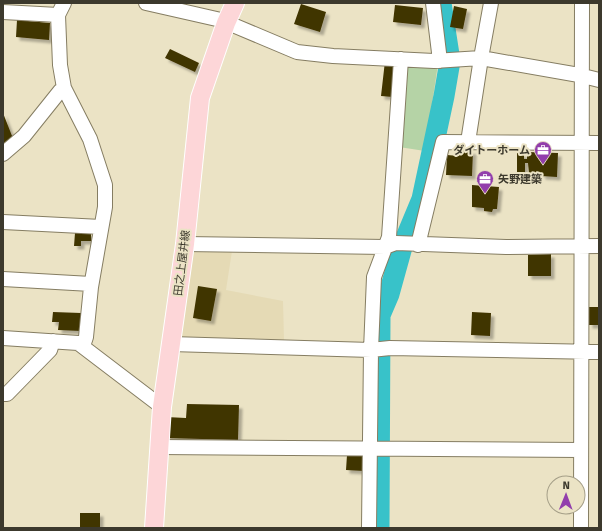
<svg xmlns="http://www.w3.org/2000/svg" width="602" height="531" font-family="'Fira Sans','Noto Sans JP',sans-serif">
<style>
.built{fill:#e5dab5}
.green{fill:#b5d3a6}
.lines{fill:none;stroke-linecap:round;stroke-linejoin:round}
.river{stroke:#38c2c9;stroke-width:21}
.building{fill:#413400;filter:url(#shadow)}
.minor-casing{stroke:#857d62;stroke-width:16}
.major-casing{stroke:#fff;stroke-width:20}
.minor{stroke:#fff;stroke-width:14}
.major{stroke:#fdd6d8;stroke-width:18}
.labels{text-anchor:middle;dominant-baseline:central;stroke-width:4;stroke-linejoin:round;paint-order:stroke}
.poi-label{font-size:11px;font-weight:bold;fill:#3c392d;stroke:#ebe3c5;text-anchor:end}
.street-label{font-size:11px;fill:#3c392d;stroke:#ebe3c5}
</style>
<defs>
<filter id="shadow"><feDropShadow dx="3.5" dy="3.5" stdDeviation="1" flood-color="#0004"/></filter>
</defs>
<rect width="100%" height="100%" fill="#ebe3c5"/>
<!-- built -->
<path class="built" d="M192,251h40l-6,39 57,11 1,39 -104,-2z"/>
<!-- green -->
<path class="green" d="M405,63l33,1 -13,87 -26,-4z"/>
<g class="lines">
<!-- river -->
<path class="river" d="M379,528l1,-213 9,-21 13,-47 20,-48 22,-103 6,-35 -9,-58"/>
</g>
<!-- building -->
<path class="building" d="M301,4l25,8 -6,20 -26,-8z
M395,5l28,3 -2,17 -28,-3z
M454,6l13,3 -4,20 -13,-2z
M17,20l33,3 -1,17 -33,-3z
M170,49l29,14 -4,9 -30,-14z
M385,61l12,1 -4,35 -12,-1z
M3,113l11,28 -11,5z
M459,150l14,1 -1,25 -26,-1 1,-20 12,1z
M527,152l31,1 -1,24 -15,-1v-3h-13l-1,-10h-3v9h-8v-19l7,1v5h3z
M472,185l27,2 -2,22h-4l-1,3 -8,-1v-3l-12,-1z
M75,233h16v8h-10v5h-7z
M551,254v22h-23v-21z
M198,286l19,3 -6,32 -18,-3z
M589,307h10v18h-10z
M53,312l28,1v18l-23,-1 1,-8h-7z
M472,312l19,1 -1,23 -19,-1z
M187,404l52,1 -1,35 -72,-2v-21l20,1z
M347,455h18l-1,16 -18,-1z
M80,513h20v15h-20z"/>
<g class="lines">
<defs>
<path id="minor" d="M146,3l75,17 76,32 36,4 101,5 47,-3 10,-55
M433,3l7,58
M3,12l55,3 6,-12
M58,15l2,50 4,23 26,51 15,46v22l-14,80 -5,50 -3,9
M468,142l13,-84 98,17 20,5
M3,154l21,-18 36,-45 4,-3
M3,222l98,5
M185,244l200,3 11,-4 110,4 93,-1
M418,245l25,-103 156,1
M3,279l88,5
M3,338l75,5 84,64
M171,344l200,6 19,-2 209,4
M3,394h4l43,-44 3,-9
M159,447l422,3
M369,528l2,-178 3,-73 15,-40 12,-178
M581,528l1,-525"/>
<path id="major" d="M154,528l8,-121 23,-163 15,-146 26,-75 9,-20"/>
</defs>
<!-- minor casing -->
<use href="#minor" class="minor-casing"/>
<!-- major casing -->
<use href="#major" class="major-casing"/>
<!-- minor -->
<use href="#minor" class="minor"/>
<!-- major -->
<use href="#major" class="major"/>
</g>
<!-- icons -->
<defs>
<symbol id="office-pin" viewBox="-11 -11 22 30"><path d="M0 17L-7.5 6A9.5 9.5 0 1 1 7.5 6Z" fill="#923eac" stroke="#ebe3c5"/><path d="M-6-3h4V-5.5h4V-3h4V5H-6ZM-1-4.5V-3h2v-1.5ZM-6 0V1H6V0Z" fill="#fff"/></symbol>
</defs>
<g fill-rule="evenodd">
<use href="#office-pin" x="533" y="140" width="20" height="27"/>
<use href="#office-pin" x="475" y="169" width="20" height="27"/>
</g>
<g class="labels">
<!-- poi labels -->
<g class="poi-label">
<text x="530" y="150">ダイトーホーム</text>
<text x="498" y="179" text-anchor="start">矢野建築</text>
</g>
<!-- street labels -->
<g class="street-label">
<text transform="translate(182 263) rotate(-83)">田之上屋井線</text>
</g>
</g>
<!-- border -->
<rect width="602" height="531" fill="none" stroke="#3c392d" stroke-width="8"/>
<!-- north arrow -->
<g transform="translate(566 495) rotate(1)"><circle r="19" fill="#ebe3c5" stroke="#a59f88"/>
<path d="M0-3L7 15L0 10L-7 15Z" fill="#923eac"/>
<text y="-6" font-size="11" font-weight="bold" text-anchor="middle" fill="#3c392d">N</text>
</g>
</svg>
